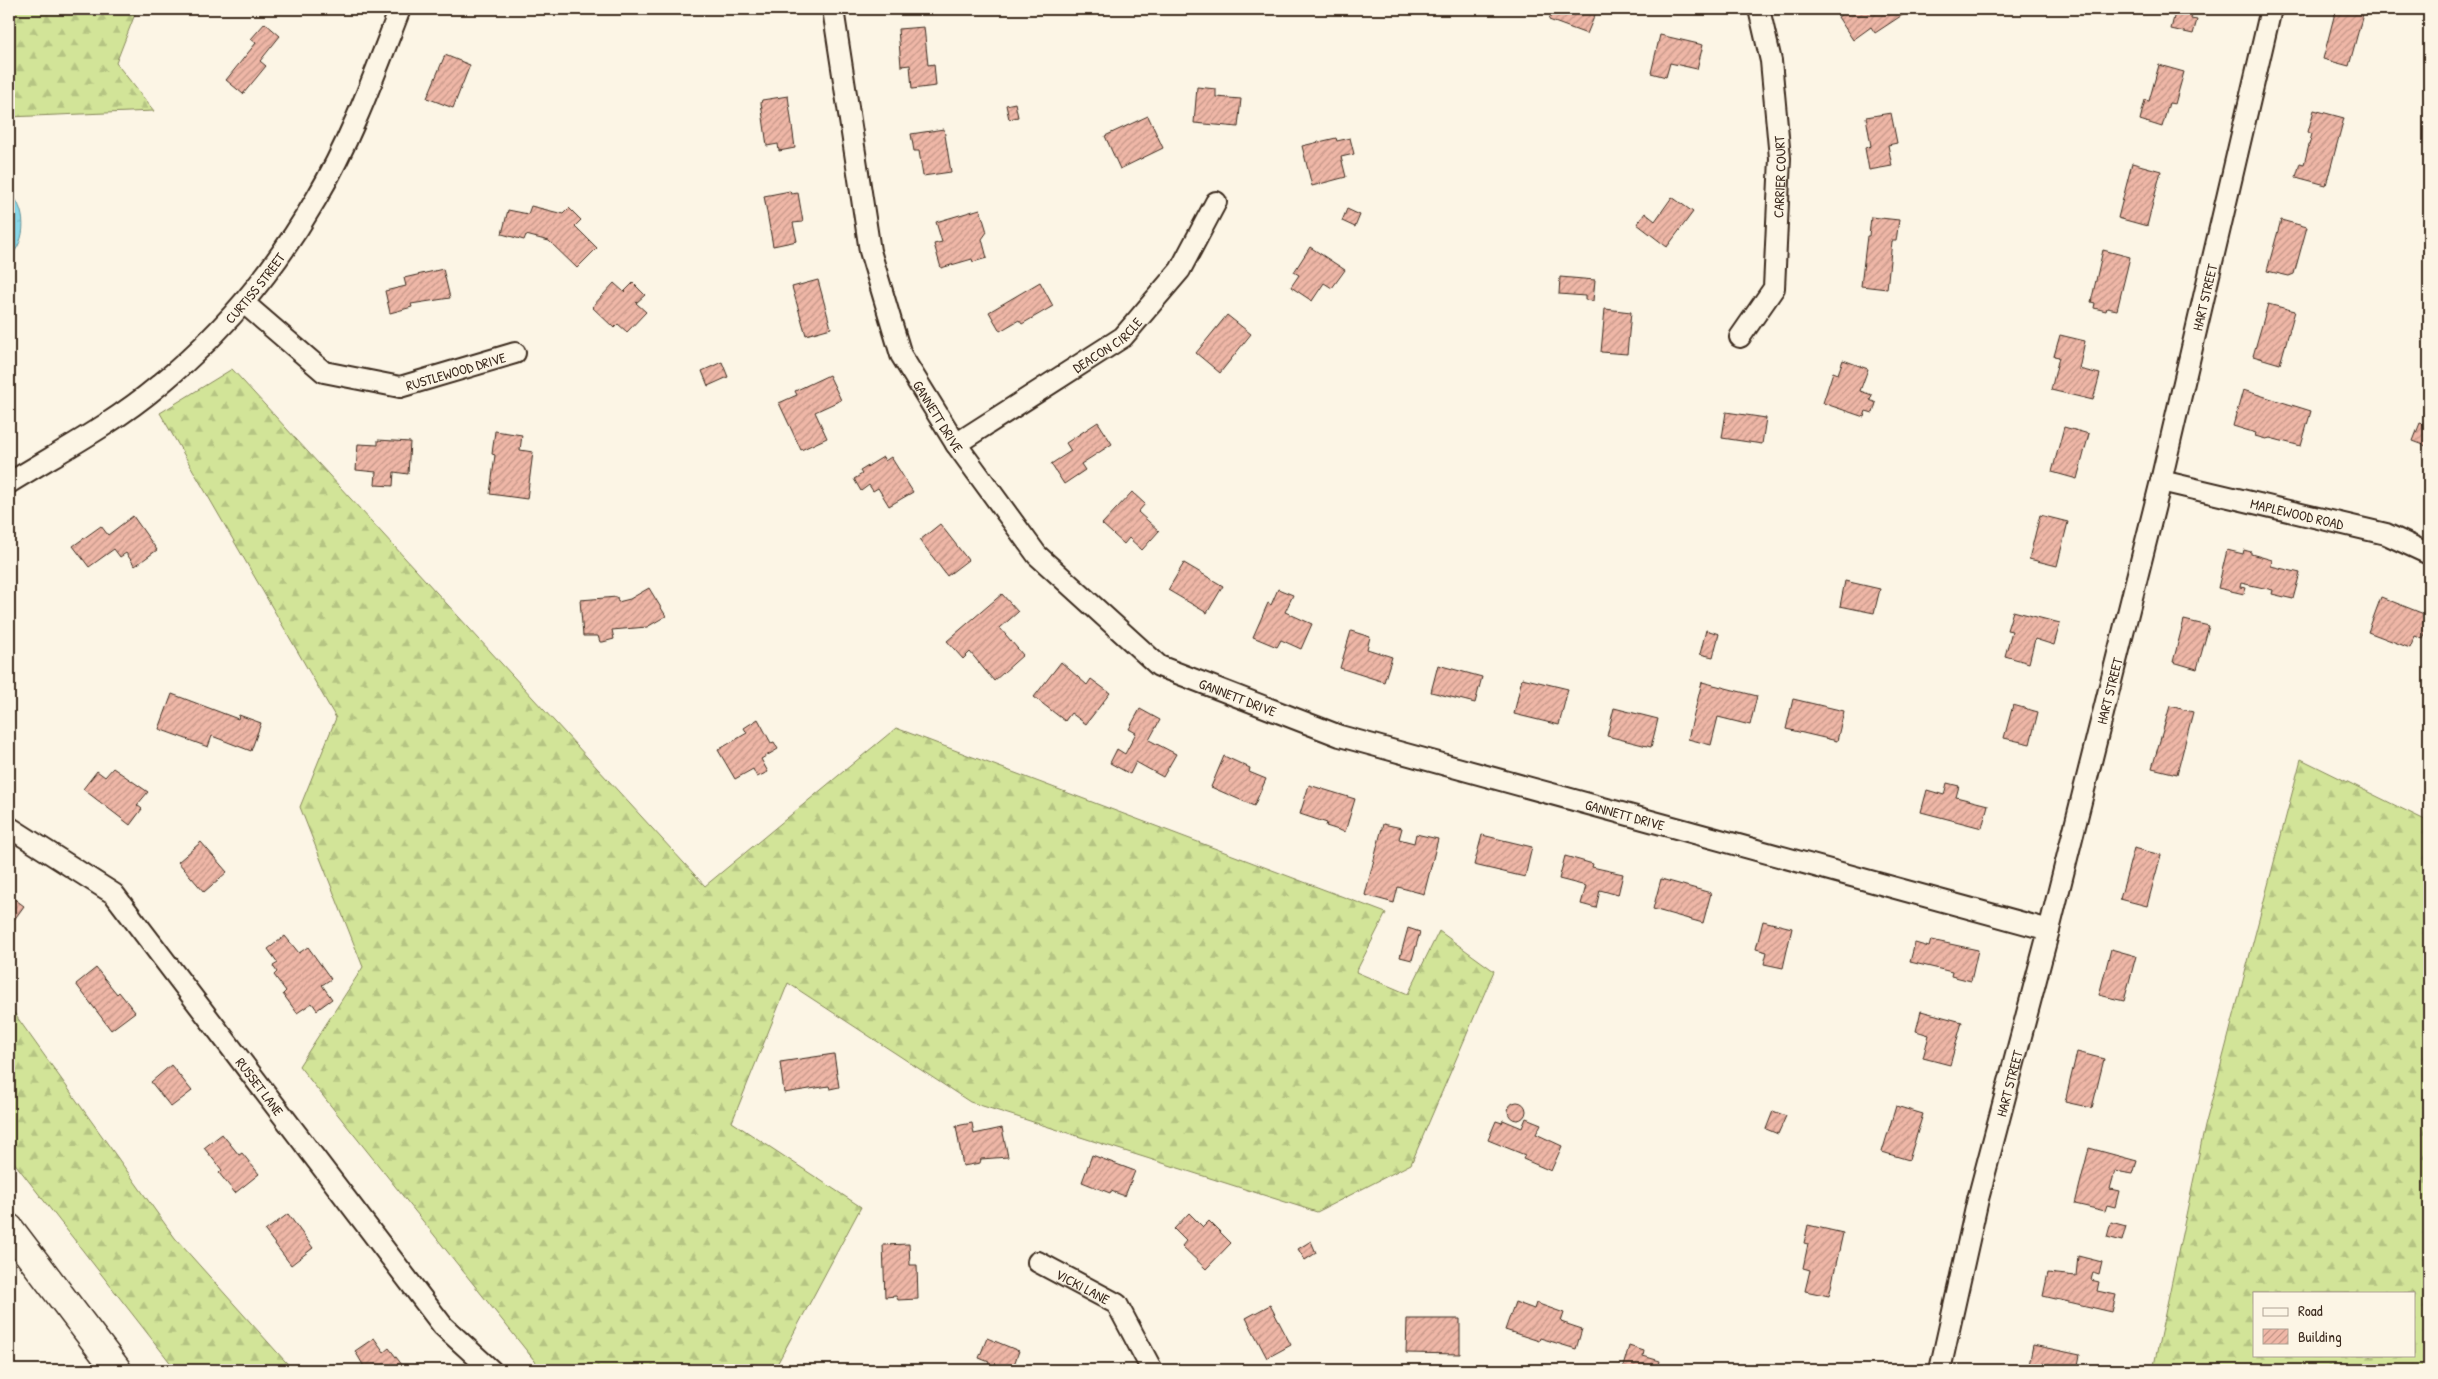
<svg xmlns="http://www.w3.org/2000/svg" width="2438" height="1379" font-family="'Patrick Hand',sans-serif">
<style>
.forest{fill:url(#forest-firs);stroke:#86875b;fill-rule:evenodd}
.water{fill:url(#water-ripples);stroke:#6a9297}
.building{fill:url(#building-hatch);stroke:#3b2a1e}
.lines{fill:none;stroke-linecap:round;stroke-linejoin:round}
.minor-casing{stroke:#3b2a1e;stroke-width:24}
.highway-casing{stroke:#3b2a1e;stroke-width:31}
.minor{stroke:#fcf5e5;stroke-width:20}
.highway{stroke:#fcf5e5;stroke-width:28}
.labels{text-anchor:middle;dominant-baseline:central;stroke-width:4.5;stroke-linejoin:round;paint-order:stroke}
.street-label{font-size:14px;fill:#3b2a1e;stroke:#fcf5e5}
</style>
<defs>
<pattern id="forest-firs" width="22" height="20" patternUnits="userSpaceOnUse" patternTransform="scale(1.25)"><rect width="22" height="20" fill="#d2e498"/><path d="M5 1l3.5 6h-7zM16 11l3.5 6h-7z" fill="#b5c483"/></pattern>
<pattern id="water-ripples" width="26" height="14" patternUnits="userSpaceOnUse" patternTransform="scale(1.25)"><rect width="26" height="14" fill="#89d7e8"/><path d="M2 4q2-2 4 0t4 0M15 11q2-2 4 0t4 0" fill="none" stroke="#77b9c7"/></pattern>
<pattern id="building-hatch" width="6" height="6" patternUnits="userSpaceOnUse" patternTransform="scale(1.25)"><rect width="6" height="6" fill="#efb7a7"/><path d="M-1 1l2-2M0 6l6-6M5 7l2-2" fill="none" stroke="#c39587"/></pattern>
</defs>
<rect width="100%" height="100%" fill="#fcf5e5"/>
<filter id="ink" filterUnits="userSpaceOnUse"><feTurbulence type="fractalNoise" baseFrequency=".02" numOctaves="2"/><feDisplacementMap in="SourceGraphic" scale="10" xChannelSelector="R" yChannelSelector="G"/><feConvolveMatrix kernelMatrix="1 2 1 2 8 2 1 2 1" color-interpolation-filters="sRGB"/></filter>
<g filter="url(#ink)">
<!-- forest -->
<path class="forest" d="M9,9h128l-21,54 38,48 -145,6z
M232,369l473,517 191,-158 490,185 -30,59 52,22 31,-63 55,40 -83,193 -94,48 -347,-110 -182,-119 -56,139 129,85 -87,163h-232l-243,-304 64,-99 -63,-160 36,-89 -176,-305z
M2301,759l128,63v548h-276l52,-244zM2254,1293h160v62h-160z
M9,1006l166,232 118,132h-117l-167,-214z"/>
<!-- water -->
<path class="water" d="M9,191c18,18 19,49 0,67z"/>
<!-- building -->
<path class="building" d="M1553,9h42l2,1 -10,24 -38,-14z
M1850,9h59l1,1 -35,23 -4,-6 -18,13 -15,-23z
M2176,9h17l-2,10 6,1 -4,14 -22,-5z
M2336,9l27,5 -14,52 -26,-7z
M265,23l15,13 -20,25 6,5 -23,28 -17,-14 30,-37 -5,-4z
M924,27l4,38 6,-1 2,22 -24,3 -2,-24 -9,1 -3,-37z
M1660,35l43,10 -6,24 -27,-6 -4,14 -15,-4z
M445,55l25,10 -17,43 -26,-10z
M2159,65l25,7 -9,32 -6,-1 -7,24 -22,-7 5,-20 4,1z
M1197,87l19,2v8l25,2 -3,28 -44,-4z
M788,96l7,52 -16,3 -1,-7 -11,2 -6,-43 1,-3z
M1015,103l3,14 -9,2 -3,-14z
M2314,110l30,8 -18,67 -30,-8 4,-14 4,1 8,-30 -4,-2z
M1891,113l6,30 -9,2 4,21 -23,4 -4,-22 6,-2 -5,-29z
M1148,116l15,32 -43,21 -15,-33z
M944,129l7,43 -28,4 -4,-25h-5l-3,-17z
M1336,138l1,3 13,-3 4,16 -13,3 5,20 -34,9 -10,-40z
M2132,163l29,8 -14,55 -29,-8z
M790,191l1,3 7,-1 5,29 -10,1 4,18 -24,5 -9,-50z
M1672,197l21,15 -26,35 -30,-23 8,-11 10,8z
M531,206l32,8 6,-6 12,12 -6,6 22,22 -20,20 -28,-27 -23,-6 -2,5 -22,-6 6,-24 20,4z
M980,209l7,23 -5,7 5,19 -14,4 -1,-3 -31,9 -7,-24 8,-2 -6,-20z
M1347,209l13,6 -5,12 -13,-6z
M1871,217l28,3 -3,21h-4l-5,48 -26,-3 6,-50h2z
M2281,220l26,7 -13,47 -5,2 -22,-5z
M1310,247l35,23 -13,18 -8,-5 -12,18 -21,-14 8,-12 -5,-3z
M2103,250l27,7 -13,53 -10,-2 -1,3 -12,-3 1,-5 -4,-1z
M443,269l7,29 -39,6 1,3 -22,6 -5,-22 21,-5 -2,-8z
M1560,277l35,3 -2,21 -8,-1v-4l-26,-2z
M818,280l13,48 -25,7 -14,-48z
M1040,282l13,24 -31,18 -3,-4 -19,11 -11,-19z
M614,283l10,9 9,-9 12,12 -9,8 10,9 -19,20 -9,-8 -4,4 -22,-21z
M2268,304l27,7 -15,53 -27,-8z
M1605,309l26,3 -4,42 -26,-2z
M1227,315l24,19 -31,39 -24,-20z
M2060,335l25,6 -6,28 21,5 -7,26 -42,-10 8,-33 -5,-1z
M1843,360l25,9 -8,22 12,4 -2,5 6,3 -3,10 -7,-2 -2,6 -41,-14 10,-31 5,2z
M722,362l6,15 -20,9 -6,-15z
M829,375l12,25 -26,12 12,26 -26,12 -22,-47 18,-8 -2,-4z
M2243,390l68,21 -10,35 -31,-8 -4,1 -11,-3 1,-3 -23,-7z
M1726,412l40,6 -4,26 -40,-6z
M1098,422l14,22 -31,20 4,6 -21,14 -13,-20 20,-13 -5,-8z
M2420,423l9,3v21l-16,-6z
M2064,427l25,7 -12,45 -25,-7z
M495,431l27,4 -2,15 13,2 -6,47 -37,-5 5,-39 -3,-1z
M378,440l32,2 -2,32 -14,-2 -1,14 -18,-1 1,-13 -20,-2 2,-26 20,1z
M883,457l2,4 6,-4 22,35 -24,14 -11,-18 -5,3 -4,-6 -8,6 -7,-12 8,-5 -2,-3z
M1132,492l13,12 -7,8 21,19 -17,19 -13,-12 -5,6 -22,-20z
M2040,515l28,7 -11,44 -28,-7z
M133,516l24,34 -22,16 -9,-13 -6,4 -6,-8 -25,18 -16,-21 28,-20 7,9z
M940,524l28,36 -21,16 -27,-36z
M2227,550l16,4 1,-4 7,2v2l21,6 -1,6 29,7 -7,26 -21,-5 1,-4 -32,-7 -1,4 6,1 -2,6 -26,-6z
M1184,563l39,23 -16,27 -39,-23z
M1845,581l35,8 -6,24 -34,-7z
M649,588l17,28 -19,11 -35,3 2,9 -11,3h-3l-2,-6h-15l-3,-36 37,-3 1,5 12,-3z
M1278,589l15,6 -8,17 27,12 -11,25 -20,-9 -4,7 -24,-10 15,-34 3,2z
M1002,594l16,18 -18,16 23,27 -29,26 -24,-29 -7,7 -16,-18z
M2381,597l48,19v8l-6,15 -8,-3 -5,12 -42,-16z
M2013,611l47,12 -6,22 -19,-6 -6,24 -24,-7 7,-25 -5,-1z
M2184,620l25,6 -12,43 -24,-7z
M1706,630l13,4 -6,23 -13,-3z
M1351,631l19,6 -3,12 25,8 -8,25 -44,-14z
M1061,662l26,23 4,-6 19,14 -24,31 -15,-11 -6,8 -31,-24z
M1438,665l44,12 -7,26 -44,-11z
M1522,678l46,11 -9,36 -45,-11z
M1702,682l55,14 -7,29 -32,-8 -7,28 -23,-6z
M172,694l66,25 1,-4 22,8 -10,28 -39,-15 -4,11 -49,-18z
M1793,699l51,12 -7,30 -51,-12z
M2013,705l25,7 -8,32 -26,-6z
M2170,706l23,6 -16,62 -25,-6z
M1614,708l44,11 -7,28 -44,-11z
M1140,709l20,11 -11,20 27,14 -13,23 -27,-15 -6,12 -20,-11 7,-14 8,5 11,-21 -7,-4z
M758,719l13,24 3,-1 4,7 -17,10 7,13 -11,5 -4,-8 -18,10 -17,-29 29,-17 -3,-5z
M1224,756l26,12 -1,4 17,7 -12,27 -43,-19z
M113,768l35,24 -11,13 5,4 -12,16 -47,-36 14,-18 8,6z
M1947,783l12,3 -3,11 32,8 -6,23 -61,-16 6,-22 17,5z
M1309,785l46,14 -10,33 -19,-6 1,-3 -27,-9z
M1383,824l19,4 -3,11 15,4 2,-9 22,5 -14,55 -26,-7 -4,16 -29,-8z
M1482,835l50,12 -7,30 -51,-12z
M201,842l26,30 -23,20 -26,-30z
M2134,848l27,7 -14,51 -27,-7z
M1565,856l28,8 -1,3 31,7 -5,21 -18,-5 -4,18 -15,-4 5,-18 -27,-7z
M1661,879l50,14 -8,30 -50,-14z
M9,895l15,11 -13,18 -2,-2z
M1763,921l29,7 -9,40 -19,-4 3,-12 -11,-3z
M1408,928l12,4 -8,28 -12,-3z
M285,936l14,17 9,-6 23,32 -9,6 10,14 -15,11 -5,-7 -15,10 -14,-19 3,-3 -12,-16 3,-3 -4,-6 5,-3 -10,-14z
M1931,940l47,10 -7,31 -20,-5 1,-4 -42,-10 5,-19 14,4z
M2111,949l25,7 -12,45 -25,-6z
M96,968l21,26 2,-2 16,20 -24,18 -35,-46z
M1921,1011l41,11 -12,43 -27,-7 6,-23 -13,-4z
M2077,1052l27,7 -12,49 -27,-6z
M834,1054l5,33 -9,2 -1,-3 -45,7 -4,-31z
M171,1065l21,26 -21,16 -20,-25z
M1508 1111a9 9 0 1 1 18 0a9 9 0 1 1-18 0Z
M1896,1106l27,8 -14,46 -27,-8z
M1773,1111l13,5 -8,18 -12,-5z
M1526,1118l15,6 -5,10 26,12 -11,25 -28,-12 2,-4 -37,-15 8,-19 6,2 1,-3 19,8z
M972,1123l2,11 28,-6 6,29 -27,2 -1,4 -17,3 -7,-40z
M222,1134l17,21 3,-2 17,21 -24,19 -16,-20 3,-3 -18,-22z
M2089,1148l48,13 -4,13 -18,-3 -5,18 9,2 -4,16 -8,-2 -2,6 -30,-7z
M1092,1155l43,16 -10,25 -14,-5 -1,2 -28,-11z
M1189,1213l14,14 6,-6 22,22 -25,26 -24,-23 4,-5 -12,-12z
M288,1214l25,34 -22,17 -26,-34z
M2111,1222l15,4 -4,15 -15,-4z
M1808,1225l35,8 -14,63 -24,-5 5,-21 -7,-2 5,-24 -4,-1z
M1311,1241l5,12 -11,7 -7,-11z
M909,1244l1,21h7l1,34 -20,1 -2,-4 -11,1 -2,-52z
M2078,1256l24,6 -3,13 -6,-2 -2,7 8,2 -2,9 19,4 -4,17 -69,-16 5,-23 28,3z
M1515,1302l19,7 2,-6 28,10 -3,9 21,7 -6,20 -36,-11 -1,3 -34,-11z
M1270,1305l21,40 -24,13 -21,-40z
M1407,1319h53v35l-54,-1z
M374,1338l10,14 5,-4 17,22h-40l-11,-19z
M987,1338l32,13 -7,19h-26l3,-8 -10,-4z
M2033,1345l47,10 -3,15h-46l1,-4 -3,-1z
M1629,1346l15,5 -1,5 17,5 -2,7 9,2h-45z"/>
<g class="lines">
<defs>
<g id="minor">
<path id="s1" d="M833,9l37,242 31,104 55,89 81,111 122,111 181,70 709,194"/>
<path id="s2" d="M244,303l80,69 76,15 115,-34"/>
<path id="s3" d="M1740,337l34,-49 6,-130 -9,-97 -12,-52"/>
<path id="s4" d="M956,444l167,-107 57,-67 36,-68"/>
<path id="s5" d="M2161,481l225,53 43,20"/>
<path id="s6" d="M9,483c50,-31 104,-59 149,-97 64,-52 117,-116 158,-187 35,-59 59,-126 84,-190"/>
<path id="s7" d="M9,827l105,67 329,432 48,44"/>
<path id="s8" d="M1038,1262l79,42 35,66"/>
<path id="s9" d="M1940,1370l38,-171 71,-269 112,-449 110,-472"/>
</g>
<path id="highway" d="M9,1228l108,142"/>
</defs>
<!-- minor casing -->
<use href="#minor" class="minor-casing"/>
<!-- highway casing -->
<use href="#highway" class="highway-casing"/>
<!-- minor -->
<use href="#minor" class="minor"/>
<!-- highway -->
<use href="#highway" class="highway"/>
</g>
</g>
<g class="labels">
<!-- street labels -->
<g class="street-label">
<text stroke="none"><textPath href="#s3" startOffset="171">CARRIER COURT</textPath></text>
<text stroke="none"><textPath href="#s6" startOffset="316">CURTISS STREET</textPath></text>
<text stroke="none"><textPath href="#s9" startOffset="1105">HART STREET</textPath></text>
<text stroke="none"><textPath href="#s4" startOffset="181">DEACON CIRCLE</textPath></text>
<text stroke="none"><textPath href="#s2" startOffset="241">RUSTLEWOOD DRIVE</textPath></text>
<text stroke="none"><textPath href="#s1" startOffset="425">GANNETT DRIVE</textPath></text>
<text stroke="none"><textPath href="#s5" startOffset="140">MAPLEWOOD ROAD</textPath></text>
<text stroke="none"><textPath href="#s9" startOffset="700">HART STREET</textPath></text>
<text stroke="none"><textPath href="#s1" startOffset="845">GANNETT DRIVE</textPath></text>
<text stroke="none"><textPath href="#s1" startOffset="1250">GANNETT DRIVE</textPath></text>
<text stroke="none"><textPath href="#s9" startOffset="295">HART STREET</textPath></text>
<text stroke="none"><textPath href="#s7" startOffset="366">RUSSET LANE</textPath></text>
<text stroke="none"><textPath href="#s8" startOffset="51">VICKI LANE</textPath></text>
</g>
</g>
<!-- margin -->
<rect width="2438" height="1379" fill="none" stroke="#fcf5e5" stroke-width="30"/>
<rect x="15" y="15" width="2408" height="1349" fill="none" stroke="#3b2a1e" stroke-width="2" filter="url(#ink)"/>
<!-- legend -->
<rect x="2253" y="1292" width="162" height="65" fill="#fcf5e5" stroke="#afa495"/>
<rect x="2263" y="1308" width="25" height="8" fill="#fcf5e5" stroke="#afa495"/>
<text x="2298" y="1316" font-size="15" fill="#3b2a1e">Road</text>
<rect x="2263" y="1329" width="25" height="15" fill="url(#building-hatch)" stroke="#afa495"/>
<text x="2298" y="1342" font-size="15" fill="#3b2a1e">Building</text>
</svg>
